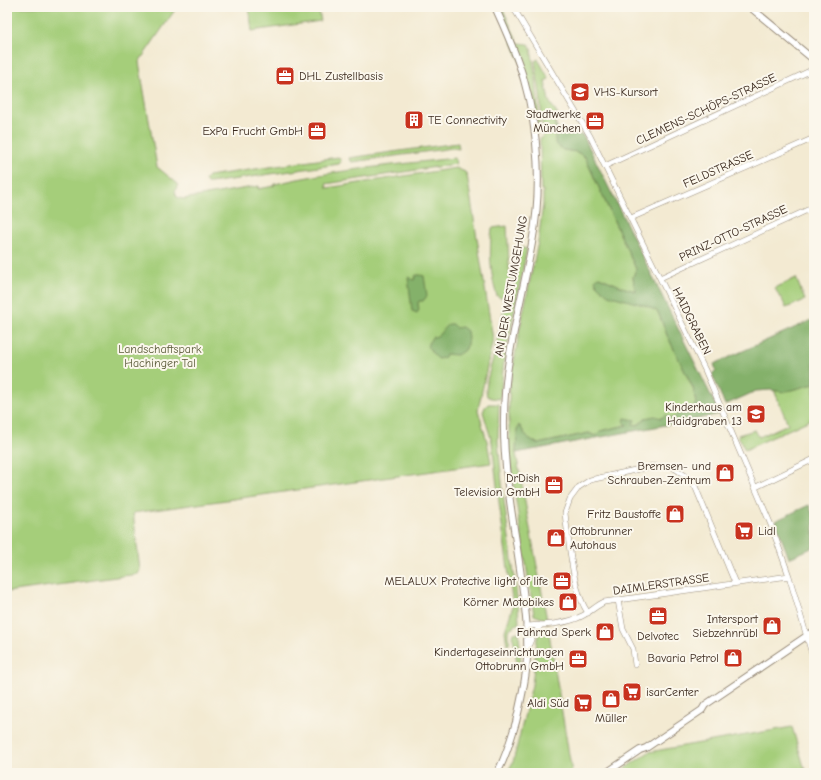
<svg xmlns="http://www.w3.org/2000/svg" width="821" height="780" font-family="'Comic Neue',sans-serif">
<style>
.green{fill:#a5ce7a;stroke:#707c4c}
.forest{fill:#84b16a;stroke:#606e44}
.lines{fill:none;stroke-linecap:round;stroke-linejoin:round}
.minor-casing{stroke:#978a78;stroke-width:6}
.major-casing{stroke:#978a78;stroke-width:8}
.minor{stroke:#fff;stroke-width:5}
.major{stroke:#fff;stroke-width:6}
.labels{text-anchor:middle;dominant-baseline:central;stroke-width:4;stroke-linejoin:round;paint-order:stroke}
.poi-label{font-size:12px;fill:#3b2a1e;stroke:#fbf7ec;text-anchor:end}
.street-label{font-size:12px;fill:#3b2a1e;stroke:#fbf7ec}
.park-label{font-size:12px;fill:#5b5b3a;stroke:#fbf7ec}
</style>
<rect width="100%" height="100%" fill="#fbf7ec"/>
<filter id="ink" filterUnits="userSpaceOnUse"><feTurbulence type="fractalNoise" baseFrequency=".025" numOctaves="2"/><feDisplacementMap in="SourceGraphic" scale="8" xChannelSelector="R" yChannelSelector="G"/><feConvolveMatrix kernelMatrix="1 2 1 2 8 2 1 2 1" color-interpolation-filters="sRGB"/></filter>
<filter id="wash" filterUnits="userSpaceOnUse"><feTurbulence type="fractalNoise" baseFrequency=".012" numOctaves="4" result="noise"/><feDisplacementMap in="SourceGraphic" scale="16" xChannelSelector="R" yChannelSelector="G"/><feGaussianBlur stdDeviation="0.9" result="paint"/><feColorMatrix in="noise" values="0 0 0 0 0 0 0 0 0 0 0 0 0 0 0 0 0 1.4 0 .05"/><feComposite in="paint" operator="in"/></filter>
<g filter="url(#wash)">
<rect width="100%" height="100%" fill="#f3ead2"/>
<!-- green -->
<path class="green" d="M7,7h170l-38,55 18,105 21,17 -3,8 2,5 6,2 76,-13 -1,3 16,-3 1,-2c58,-14 120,-19 180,-26l1,6 -130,20 1,4 129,-20 9,4 2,3 26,164 -15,71 9,31 4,22 -358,50 7,57 -2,4 -131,18z
M249,7h69l3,14 -69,10z
M498,7h4l16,36 11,1 2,5 5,30 4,55h-1l-3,-15 -9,-40z
M538,59l11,20 -4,2 4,20 10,16 -4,5 8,28 14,2 8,5 51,112 -3,8 2,14 -10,-3 -26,-11 59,35 9,23 26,53 3,15 -6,10 -7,-1 -9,6h-29c-4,5 -6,8 -13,6l3,-4c-12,9 -29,7 -40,16l-6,-3 -51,11 -11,-7 -8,-12 -2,5 -1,23 31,167 -13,-5 -25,-158v-58l1,-15 10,-56 18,-86 5,-38v-14h-2l-1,-46v-5l3,-2 -3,-42 -5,-34z
M458,143l1,6 -6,-1 -101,14 -2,-2 -1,-2z
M338,157l2,2 1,3 -2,2 -129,19h-3l-2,-3 3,-4z
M507,226l3,56 -4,14 -5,2 -4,-2c-7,-21 -8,-45 -5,-68z
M520,247l7,2 -23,112 -4,38 -9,-1 -4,-2 -1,-5 1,-11 7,-25 12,-55 5,-9z
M796,278l9,22 -19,8 -5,-11 -1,1 -5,-10z
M814,384v34l-69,32 -7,-15 17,-5 4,7 29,-13 -14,-34 10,1z
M488,404h11l-1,37 5,52 15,112 1,18 -7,4 -4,4v6l2,5 -2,3h-1l-2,-14 8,-25 -15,-111 -6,-53 -9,-30 2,-5z
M548,627l24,146h-65l6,-11 19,-77 5,-46 4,-8z
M519,632l2,33h-3c-3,-7 -2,-20 -6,-29l2,-3z
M792,727l14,46h-188l31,-21z"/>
<!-- forest -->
<path class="forest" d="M555,122l3,8 25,5 137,279 -38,8 -166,31 1,-23 2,-5 8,12 11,7 51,-11 6,3 5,-5 27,-6 -3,-2 1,-5 10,2 -2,4c6,3 8,-1 12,-6l10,-2 6,2 5,-3 4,3h4l5,-5h11l6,-10 -3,-15 -26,-53 -9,-23 -11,-6 -39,-11 -11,-10 -2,-5 4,-3 26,11 10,3 -2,-14 3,-8 -51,-112 -8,-5 -14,-2 -8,-7z
M416,275h4l4,1 3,20 -4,5h-4l-1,2 1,7 -2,3 -5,-2 -4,-34 6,3z
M814,319v65l-30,8 -13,-2 -15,1 -31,14 -13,-31 4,-4 -2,-6z
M449,324h3l4,4 6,-1 5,4 1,7 -2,11 -9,6 -11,-1 -1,3 -6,2c-6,-3 -8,-9 -12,-13l5,-9c10,0 9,-9 17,-13z
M809,505l5,13v29l-25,11 -14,-37z"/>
</g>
<g filter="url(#ink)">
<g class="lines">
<defs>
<path id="minor" d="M513,7l77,129 115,234 66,155 18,51 25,85
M605,166l209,-97
M631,218l183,-80
M660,278l154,-71
M756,487l58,-28
M618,600l5,29 10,20 2,16
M588,613c-15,-22 -18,-64 -22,-91l-1,-9 5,-14 9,-12 11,-7 63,-14h18l15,10 9,10 40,97
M526,626c18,-1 41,-2 56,-10 8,-4 14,-10 22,-14l185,-26
M528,647l4,-10 9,-12"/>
<path id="major" d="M495,7c11,24 22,48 29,73 15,52 18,110 8,163 -10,58 -28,115 -28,175 -1,48 8,96 15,144 5,36 11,73 7,109 -2,17 -6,34 -10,51 -5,17 -10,35 -19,51
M750,7l64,53
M606,773l34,-23 6,-2 56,-38 3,-5 109,-74"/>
</defs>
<!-- minor casing -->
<use href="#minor" class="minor-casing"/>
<!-- major casing -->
<use href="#major" class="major-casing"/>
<!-- minor -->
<use href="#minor" class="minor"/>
<!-- major -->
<use href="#major" class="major"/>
</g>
</g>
<!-- icons -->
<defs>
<symbol id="office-square" viewBox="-11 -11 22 22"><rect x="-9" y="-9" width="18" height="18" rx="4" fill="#c8321e" stroke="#fbf7ec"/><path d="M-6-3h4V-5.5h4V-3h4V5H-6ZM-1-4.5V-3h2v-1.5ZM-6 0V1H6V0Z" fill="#fff"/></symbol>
<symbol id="school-square" viewBox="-11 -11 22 22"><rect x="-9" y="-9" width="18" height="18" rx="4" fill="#c8321e" stroke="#fbf7ec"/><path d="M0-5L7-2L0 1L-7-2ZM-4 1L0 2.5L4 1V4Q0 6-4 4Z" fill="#fff"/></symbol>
<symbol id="building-square" viewBox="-11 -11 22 22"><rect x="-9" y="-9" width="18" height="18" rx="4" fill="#c8321e" stroke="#fbf7ec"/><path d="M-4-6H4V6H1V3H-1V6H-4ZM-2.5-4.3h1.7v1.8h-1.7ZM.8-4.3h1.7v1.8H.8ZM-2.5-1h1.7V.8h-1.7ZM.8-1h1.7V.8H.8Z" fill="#fff"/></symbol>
<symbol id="shop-square" viewBox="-11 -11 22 22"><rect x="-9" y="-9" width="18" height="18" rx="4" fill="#c8321e" stroke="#fbf7ec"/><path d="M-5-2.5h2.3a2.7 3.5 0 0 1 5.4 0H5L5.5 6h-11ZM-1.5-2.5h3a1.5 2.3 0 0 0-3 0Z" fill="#fff"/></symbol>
<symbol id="supermarket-square" viewBox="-11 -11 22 22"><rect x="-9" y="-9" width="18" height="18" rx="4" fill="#c8321e" stroke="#fbf7ec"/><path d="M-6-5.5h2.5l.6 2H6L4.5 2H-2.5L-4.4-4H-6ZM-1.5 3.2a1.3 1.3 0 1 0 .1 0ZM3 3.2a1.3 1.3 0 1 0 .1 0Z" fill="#fff"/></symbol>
</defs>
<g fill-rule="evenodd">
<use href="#office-square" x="274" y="65" width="22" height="22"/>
<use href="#school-square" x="569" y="81" width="22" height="22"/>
<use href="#building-square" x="403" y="109" width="22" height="22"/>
<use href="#office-square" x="584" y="110" width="22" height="22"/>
<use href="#office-square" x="306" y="120" width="22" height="22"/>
<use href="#school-square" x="745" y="403" width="22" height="22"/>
<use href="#shop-square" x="714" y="462" width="22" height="22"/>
<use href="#office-square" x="543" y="474" width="22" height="22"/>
<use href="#shop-square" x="664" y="503" width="22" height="22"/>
<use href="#supermarket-square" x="733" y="520" width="22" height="22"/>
<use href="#shop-square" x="545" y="527" width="22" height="22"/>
<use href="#office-square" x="551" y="570" width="22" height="22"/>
<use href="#shop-square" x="557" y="591" width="22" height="22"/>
<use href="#office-square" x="647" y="605" width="22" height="22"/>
<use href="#shop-square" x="761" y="615" width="22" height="22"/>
<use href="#shop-square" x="594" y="621" width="22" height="22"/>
<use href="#shop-square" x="722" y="647" width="22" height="22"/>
<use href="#office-square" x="567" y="648" width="22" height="22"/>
<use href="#supermarket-square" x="621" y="681" width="22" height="22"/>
<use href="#shop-square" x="600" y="688" width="22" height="22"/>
<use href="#supermarket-square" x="572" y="692" width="22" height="22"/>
</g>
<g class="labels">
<!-- poi labels -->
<g class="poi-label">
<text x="299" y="76" text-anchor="start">DHL Zustellbasis</text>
<text x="594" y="92" text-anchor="start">VHS-Kursort</text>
<text x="581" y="114">Stadtwerke<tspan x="581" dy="14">München</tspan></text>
<text x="428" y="120" text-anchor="start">TE Connectivity</text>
<text x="303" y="131">ExPa Frucht GmbH</text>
<text x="742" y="407">Kinderhaus am<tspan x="742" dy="14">Haidgraben 13</tspan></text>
<text x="711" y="466">Bremsen- und<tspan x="711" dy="14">Schrauben-Zentrum</tspan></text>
<text x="540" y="478">DrDish<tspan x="540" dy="14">Television GmbH</tspan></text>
<text x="661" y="514">Fritz Baustoffe</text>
<text x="570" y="531" text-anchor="start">Ottobrunner<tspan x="570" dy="14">Autohaus</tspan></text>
<text x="758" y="531" text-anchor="start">Lidl</text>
<text x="548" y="581">MELALUX Protective light of life</text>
<text x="554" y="602">Körner Motobikes</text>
<text x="758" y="619">Intersport<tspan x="758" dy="14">Siebzehnrübl</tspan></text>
<text x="591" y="632">Fahrrad Sperk</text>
<text x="658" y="636" text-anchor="middle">Delvotec</text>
<text x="564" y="652">Kindertageseinrichtungen<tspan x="564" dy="14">Ottobrunn GmbH</tspan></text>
<text x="719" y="658">Bavaria Petrol</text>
<text x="646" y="692" text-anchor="start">isarCenter</text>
<text x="569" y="703">Aldi Süd</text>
<text x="611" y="718" text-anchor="middle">Müller</text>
</g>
<!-- street labels -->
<g class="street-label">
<text transform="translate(706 109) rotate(-25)">CLEMENS-SCHÖPS-STRASSE</text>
<text transform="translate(718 169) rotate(-24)">FELDSTRASSE</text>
<text transform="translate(733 233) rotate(-25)">PRINZ-OTTO-STRASSE</text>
<text transform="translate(511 286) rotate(-80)">AN DER WESTUMGEHUNG</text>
<text transform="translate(692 321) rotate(64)">HAIDGRABEN</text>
<text transform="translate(661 584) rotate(-8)">DAIMLERSTRASSE</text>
</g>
<!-- park labels -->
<g class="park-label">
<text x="160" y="349">Landschaftspark<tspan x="160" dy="14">Hachinger Tal</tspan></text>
</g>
</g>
<!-- margin -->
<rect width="821" height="780" fill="none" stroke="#fbf7ec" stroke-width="24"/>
</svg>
